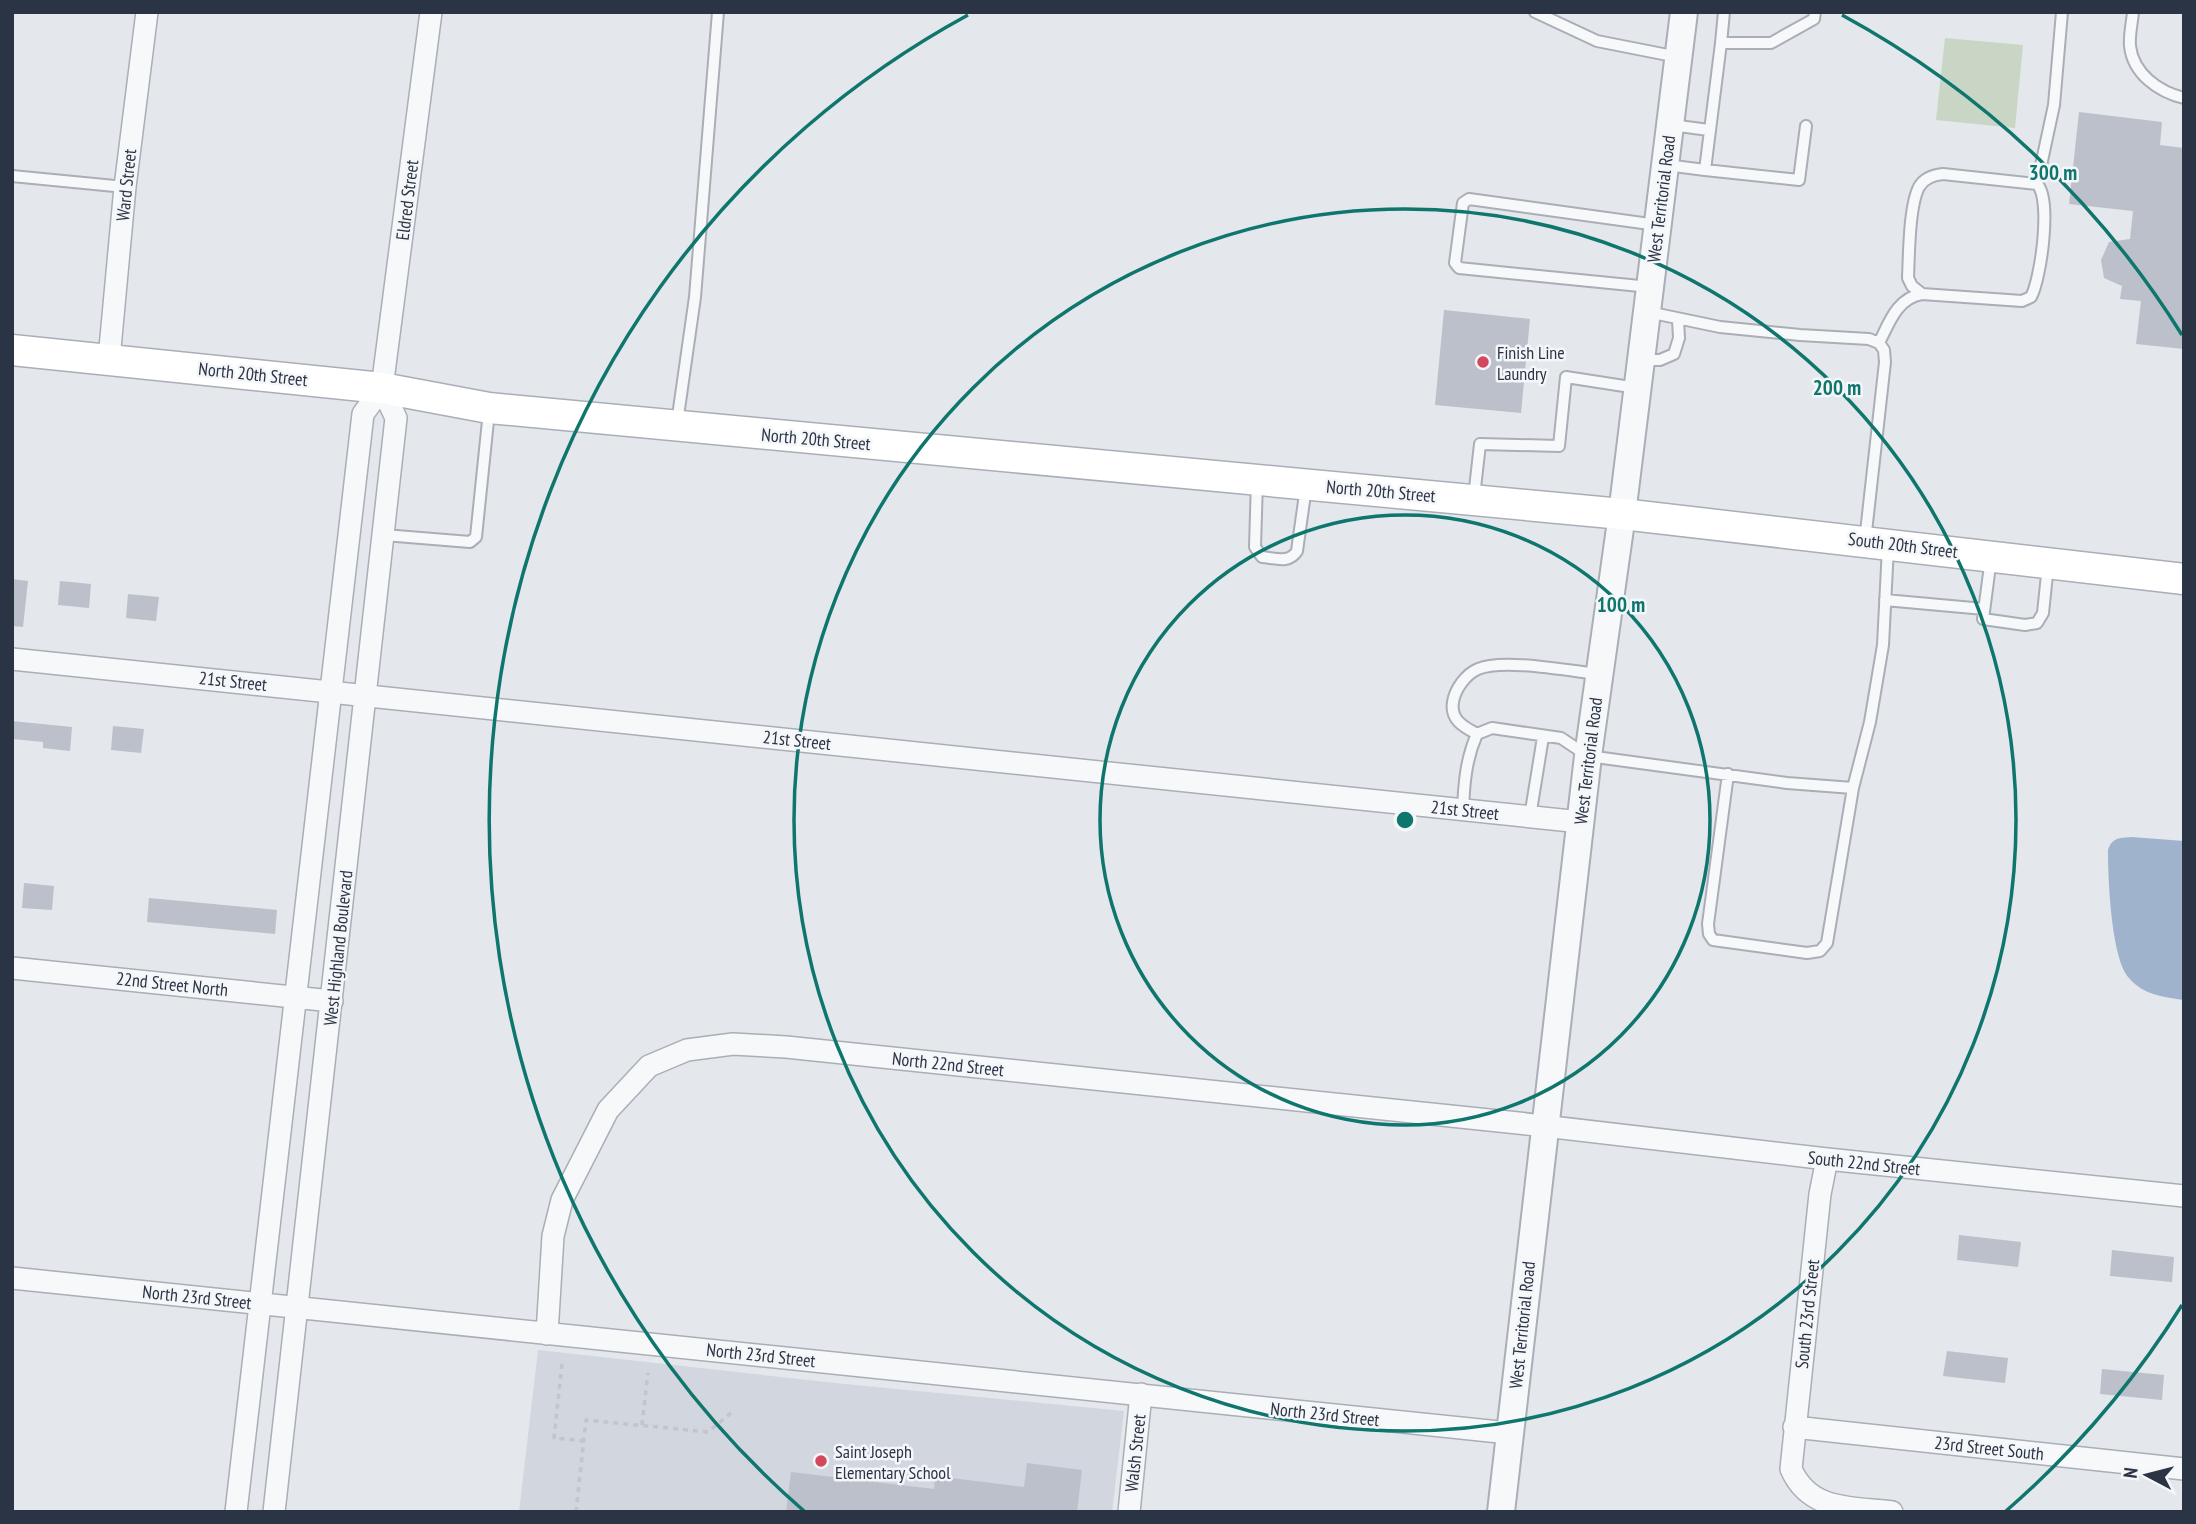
<svg xmlns="http://www.w3.org/2000/svg" width="2196" height="1524" font-family="'PT Sans Narrow',sans-serif">
<style>
.built{fill:#d2d6de}
.green{fill:#c9d6c5}
.water{fill:#9fb4cc}
.building{fill:#bbc0ca}
.lines{fill:none;stroke-linecap:round;stroke-linejoin:round}
.service-casing{stroke:#a9aeb7;stroke-width:14}
.minor-casing{stroke:#a9aeb7;stroke-width:24}
.tertiary-casing{stroke:#a9aeb7;stroke-width:30}
.secondary-casing{stroke:#a9aeb7;stroke-width:33}
.path{stroke:#c2c5cb;stroke-width:3.5;stroke-dasharray:5 5;stroke-linecap:butt}
.service{stroke:#f7f8fa;stroke-width:10}
.minor{stroke:#f7f8fa;stroke-width:21}
.tertiary{stroke:#f7f8fa;stroke-width:26}
.secondary{stroke:#fff;stroke-width:30}
.ring{fill:none;stroke:#0f766e;stroke-width:3.5}
.poi-dot{fill:#d1495b;stroke:#f4f6f9;stroke-width:2.5}
.labels{text-anchor:middle;dominant-baseline:central;stroke-width:5;stroke-linejoin:round;paint-order:stroke}
.street-label{font-size:18px;fill:#2b3445;stroke:#f4f6f9}
.poi-label{font-size:18px;fill:#2b3445;stroke:#f4f6f9;text-anchor:start}
.centre{fill:#0f766e;stroke:#f4f6f9;stroke-width:3.5}
.ring-label{font-size:21px;text-anchor:middle;font-weight:bold;fill:#0f766e;stroke:#f4f6f9;stroke-width:5;stroke-linejoin:round;paint-order:stroke}
</style>
<rect width="100%" height="100%" fill="#e4e7ec"/>
<!-- built -->
<path class="built" d="M538,1350l297,33 289,28 -12,101h-593z"/>
<!-- green -->
<path class="green" d="M1945,38l78,7 -8,83 -79,-8z"/>
<!-- water -->
<path class="water" d="M2132,837l52,4v159c-20,-3 -41,-5 -55,-22 -18,-20 -21,-100 -21,-128 4,-13 12,-12 24,-13z"/>
<!-- building -->
<path class="building" d="M2079,112l83,10 -2,23 24,3v201l-48,-5 5,-43 -21,-2 2,-13 -18,-8 -3,-18 8,-18 21,-3 3,-28 -64,-7z
M1444,310l86,9 -9,94 -86,-8z
M12,579l16,2 -5,46 -11,-1z
M60,581l31,3 -2,24 -31,-3z
M128,594l31,3 -3,24 -30,-3z
M12,721l60,6 -2,24 -27,-3v-6l-31,-3z
M113,726l31,3 -3,24 -30,-3z
M24,883l30,3 -2,24 -30,-2z
M149,898l128,12 -2,24 -128,-12z
M1959,1235l62,7 -3,25 -61,-7z
M2112,1250l62,7 -2,25 -62,-6z
M1947,1351l61,7 -3,25 -62,-7z
M2102,1369l62,6 -2,25 -62,-6z
M1027,1463l55,7 -5,42h-291l5,-40 143,17 1,-13 89,11z"/>
<g class="lines">
<defs>
<path id="service" d="M1535,12l62,29 81,16
M1724,12l-3,31h50l43,-24 1,-7
M2133,12c-1,11 -4,23 -3,34 3,28 29,46 54,52
M1721,43l-16,127 94,10 7,-54
M1671,125l38,5
M1666,165l39,5
M12,176l113,11
M2037,184l17,-79 8,-93
M1650,287l-191,-19 -4,-5 8,-60 6,-4 188,26
M1648,312l72,15 80,8 69,4 10,4 5,7 1,12 -20,179
M1879,343c10,-20 18,-45 43,-49l100,7 9,-4c10,-19 21,-98 6,-113l-94,-10c-10,1 -19,4 -24,13 -10,19 -10,69 -11,91l4,8 10,8
M1641,360h19l14,-6 5,-16 -1,-18
M677,423l18,-126 23,-285
M1257,480l-2,67 7,10c13,1 27,7 35,-6l9,-64
M1474,497l6,-53 79,2 7,-69 71,11
M384,535l86,7 6,-5 13,-126
M1991,558l-8,61 42,6 12,-2 6,-10 5,-48
M1885,600l99,9
M1477,734c-13,-7 -27,-14 -24,-32 2,-13 13,-28 25,-33 24,-11 92,2 120,5
M1728,774l-20,150 1,10 4,6 94,13 13,-2 7,-8 26,-155
M1463,810c1,-27 3,-51 14,-76l15,-6 69,10 27,18 199,27 66,5 17,-66 13,-77 5,-98
M1530,817l13,-80"/>
<path id="minor" d="M109,359l16,-172 22,-175
M12,659l1569,163
M12,968l320,33
M1827,1159l-7,35 -29,275c19,43 61,38 101,43
M12,1278l1497,155
M547,1334l6,-98 9,-36 46,-90 41,-44 38,-16 46,-6 53,3 732,76 309,36 357,37
M1794,1427l390,42
M236,1512l127,-1098 19,-26 49,-376
M274,1512l122,-1094 -14,-30
M1129,1512l12,-118"/>
<path id="tertiary" d="M1501,1512l87,-756 34,-242 62,-502"/>
<path id="secondary" d="M12,350l370,38 107,20 1133,106 562,65"/>
</defs>
<!-- service casing -->
<use href="#service" class="service-casing"/>
<!-- minor casing -->
<use href="#minor" class="minor-casing"/>
<!-- tertiary casing -->
<use href="#tertiary" class="tertiary-casing"/>
<!-- secondary casing -->
<use href="#secondary" class="secondary-casing"/>
<!-- path -->
<path class="path" d="M562,1364l-8,74 30,3
M642,1425l6,-52
M576,1512l10,-92 122,12 23,-19"/>
<!-- service -->
<use href="#service" class="service"/>
<!-- minor -->
<use href="#minor" class="minor"/>
<!-- tertiary -->
<use href="#tertiary" class="tertiary"/>
<!-- secondary -->
<use href="#secondary" class="secondary"/>
</g>
<!-- distance rings -->
<g class="ring">
<circle cx="1405" cy="820" r="305"/>
<circle cx="1405" cy="820" r="611"/>
<path d="M2182 1305A916 916 0 0 1 2006 1511M804 1511A916 916 0 0 1 968 15M1842 15A916 916 0 0 1 2182 335"/>
</g>
<!-- markers -->
<g class="poi-dot">
<circle cx="1483" cy="362" r="7"/>
<circle cx="821" cy="1461" r="7"/>
</g>
<g class="labels">
<!-- street labels -->
<g class="street-label">
<text transform="translate(126 185) rotate(-84)">Ward Street</text>
<text transform="translate(1661 199) rotate(-83)">West Territorial Road</text>
<text transform="translate(407 200) rotate(-83)">Eldred Street</text>
<text transform="translate(253 374) rotate(6)">North 20th Street</text>
<text transform="translate(816 439) rotate(5)">North 20th Street</text>
<text transform="translate(1381 491) rotate(5)">North 20th Street</text>
<text transform="translate(1903 545) rotate(7)">South 20th Street</text>
<text transform="translate(233 681) rotate(6)">21st Street</text>
<text transform="translate(797 740) rotate(6)">21st Street</text>
<text transform="translate(1588 761) rotate(-83)">West Territorial Road</text>
<text transform="translate(1465 810) rotate(6)">21st Street</text>
<text transform="translate(338 948) rotate(-84)">West Highland Boulevard</text>
<text transform="translate(172 984) rotate(6)">22nd Street North</text>
<text transform="translate(948 1064) rotate(6)">North 22nd Street</text>
<text transform="translate(1864 1163) rotate(6)">South 22nd Street</text>
<text transform="translate(197 1297) rotate(6)">North 23rd Street</text>
<text transform="translate(1807 1314) rotate(-84)">South 23rd Street</text>
<text transform="translate(1522 1325) rotate(-84)">West Territorial Road</text>
<text transform="translate(761 1355) rotate(6)">North 23rd Street</text>
<text transform="translate(1325 1414) rotate(6)">North 23rd Street</text>
<text transform="translate(1989 1448) rotate(6)">23rd Street South</text>
<text transform="translate(1135 1453) rotate(-84)">Walsh Street</text>
</g>
<!-- poi labels -->
<g class="poi-label">
<text x="1497" y="352">Finish Line<tspan x="1497" dy="21">Laundry</tspan></text>
<text x="835" y="1451">Saint Joseph<tspan x="835" dy="21">Elementary School</tspan></text>
</g>
</g>
<circle cx="1405" cy="820" r="10" class="centre"/>
<g class="ring-label">
<text x="2053" y="180">300 m</text>
<text x="1837" y="395">200 m</text>
<text x="1621" y="612">100 m</text>
</g>
<!-- border -->
<rect width="2196" height="1524" fill="none" stroke="#2b3445" stroke-width="28"/>
<!-- north arrow -->
<g transform="translate(2147 1475) rotate(277)" stroke="#f4f6f9" stroke-width="5" paint-order="stroke">
<path d="M0-5L12 26L0 18L-12 26Z" fill="#2b3445"/>
<text y="-10" font-size="19" font-weight="bold" text-anchor="middle" fill="#2b3445">N</text>
</g>
</svg>
